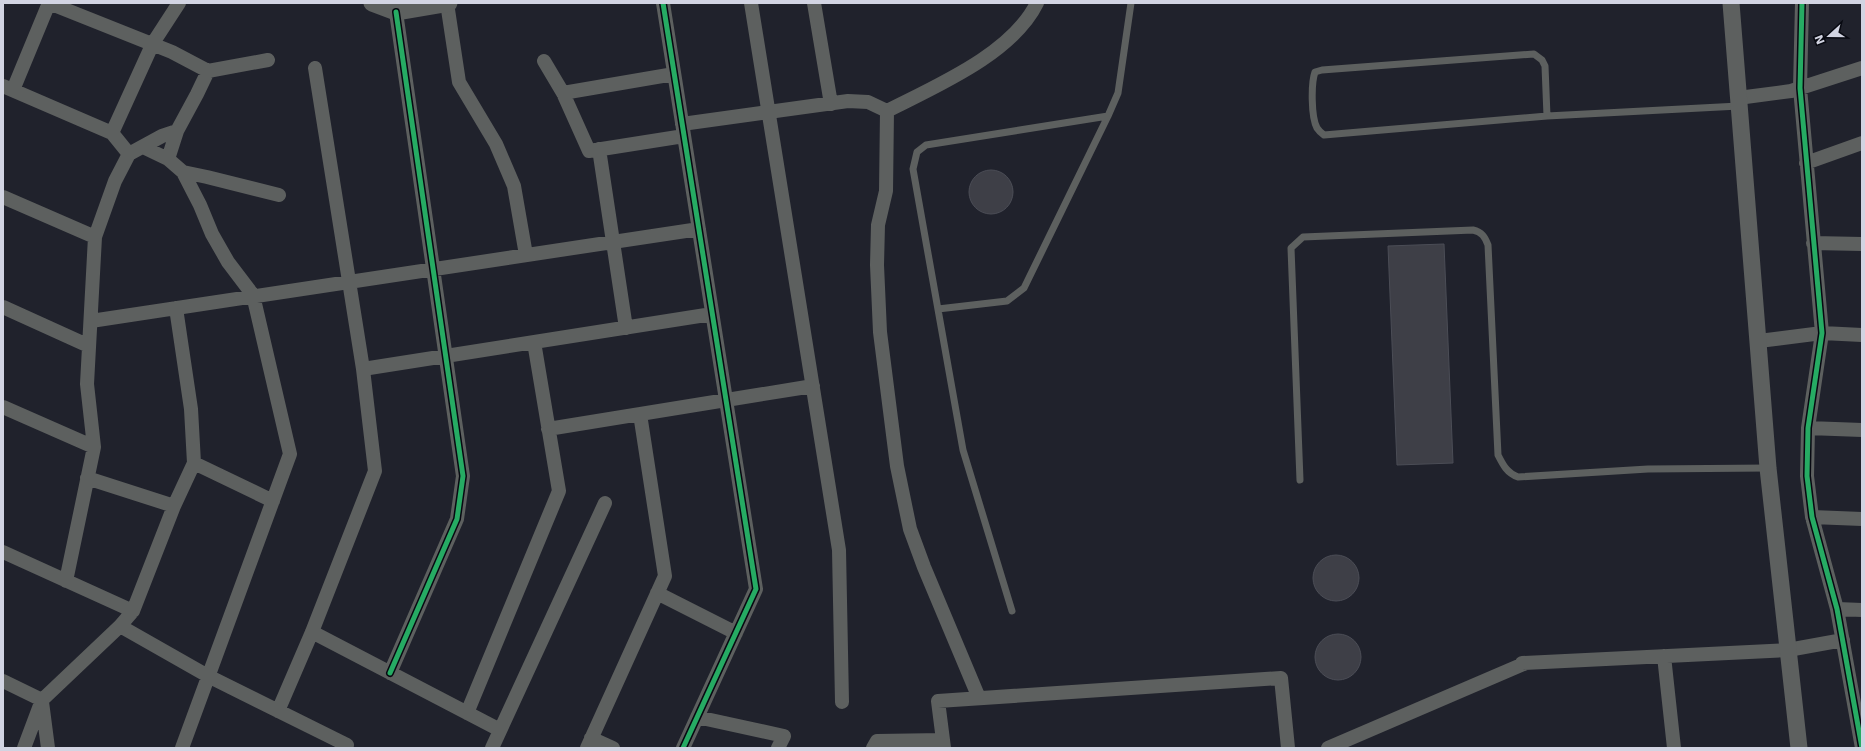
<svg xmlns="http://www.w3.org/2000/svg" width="1865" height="751" font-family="'DejaVu Sans',sans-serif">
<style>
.building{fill:#3e3f47;stroke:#4b4d56}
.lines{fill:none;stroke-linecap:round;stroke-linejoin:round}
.service{stroke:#5d605f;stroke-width:7}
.minor{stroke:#5d605f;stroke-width:14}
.tertiary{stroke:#5d605f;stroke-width:17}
.cycleway-casing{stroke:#070911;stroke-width:8}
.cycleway{stroke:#26ab63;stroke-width:5}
</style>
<rect width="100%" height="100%" fill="#20222c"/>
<!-- building -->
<path class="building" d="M969 192a22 22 0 1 1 44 0a22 22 0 1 1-44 0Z
M1444,244l9,219 -56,2 -9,-219z
M1313 578a23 23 0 1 1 46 0a23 23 0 1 1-46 0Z
M1315 657a23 23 0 1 1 46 0a23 23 0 1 1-46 0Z"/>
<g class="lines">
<!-- service -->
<path class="service" d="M1547,116l-2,-50 -3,-6 -8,-6 -212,16 -7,2c-4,11 -4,45 2,56 2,3 4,5 7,7l223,-19 192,-10
M938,309l69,-8 17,-13 84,-172
M1300,480l-9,-232 12,-11 170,-7c9,2 12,7 15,15l10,210c5,10 9,18 20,22l130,-8 120,-1
M1012,611l-49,-161 -50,-281 4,-17 9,-7 182,-29 10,-23 13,-90"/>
<!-- minor -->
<path class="minor" d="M49,3l123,49 36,19 60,-11
M447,3l12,79 37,62 18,42 12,69
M663,3l93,586 -73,159
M751,3l88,547 3,152
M814,3l17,101
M1802,3l-2,85 22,245 -14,95 -1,48 5,41 25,92 25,139
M544,61l19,32 26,58 95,-15
M3,86l109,47 17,21
M13,90l36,-87
M563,93l111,-19
M1738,98l53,-7 71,-23
M887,111l-1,80 -8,34 -1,40 3,67 17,134 13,63 14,38 55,131
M887,111c49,-25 125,-57 150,-108
M682,124l166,-23 20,1 19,9
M112,133l41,-90 26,-40
M143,147l25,12 15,13 17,33 12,29 16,28 25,33 37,159 -108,294
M599,149l27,179
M168,159l9,-28
M1806,163l56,-20
M183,172l24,5 72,18
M3,197l92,40
M1813,243l49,1
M3,307l86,39
M91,321l608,-92
M1759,341l63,-8 40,2
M363,369l349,-55
M3,407l91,40
M1808,428l54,2
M548,429l265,-43
M194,463l79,38
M87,478l87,28
M1812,517l50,2
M3,552l130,59
M66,581l28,-134 -7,-63 8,-147 20,-56 14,-27 33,-18 15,-5 20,-37 11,-23
M657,593l79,40
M1837,609l25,1
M120,626l88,50 139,69 -2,3
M312,632l188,98
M1664,656l10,92
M1522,663l266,-13 55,-10
M390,673l67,-154 6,-43 -67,-464
M3,681l39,19
M42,702l6,46
M278,711l34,-79 63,-161 -12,-102 -48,-301
M467,713l92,-222 -25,-149
M697,717l87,19 -6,12
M591,738l22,10
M24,748l18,-48 78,-74 13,-15 41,-105 20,-43 -3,-54 -15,-101
M492,748l113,-245
M587,748l78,-172 -25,-162
M873,748l4,-7 66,-1
M944,748l-6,-47 343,-23 7,70
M1328,748l198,-85"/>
<!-- tertiary -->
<path class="tertiary" d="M372,3l24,9 53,-9
M1731,3l37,465 31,280"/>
<defs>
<path id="cycleway" d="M663,3l93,586 -73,159
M1802,3l-2,85 22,245 -14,95 -1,48 5,41 25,92 25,139
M390,673l67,-154 6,-43 -67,-464"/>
</defs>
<!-- cycleway casing -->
<use href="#cycleway" class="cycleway-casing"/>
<!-- cycleway -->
<use href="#cycleway" class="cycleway"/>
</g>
<!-- border -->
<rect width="1865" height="751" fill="none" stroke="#d2d4e2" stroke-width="8"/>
<!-- north arrow -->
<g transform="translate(1829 36) rotate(249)" stroke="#070911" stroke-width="3" paint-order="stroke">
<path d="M0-3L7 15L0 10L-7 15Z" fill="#d2d4e2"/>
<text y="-6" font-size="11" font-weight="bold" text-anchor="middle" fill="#d2d4e2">N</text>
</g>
</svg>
